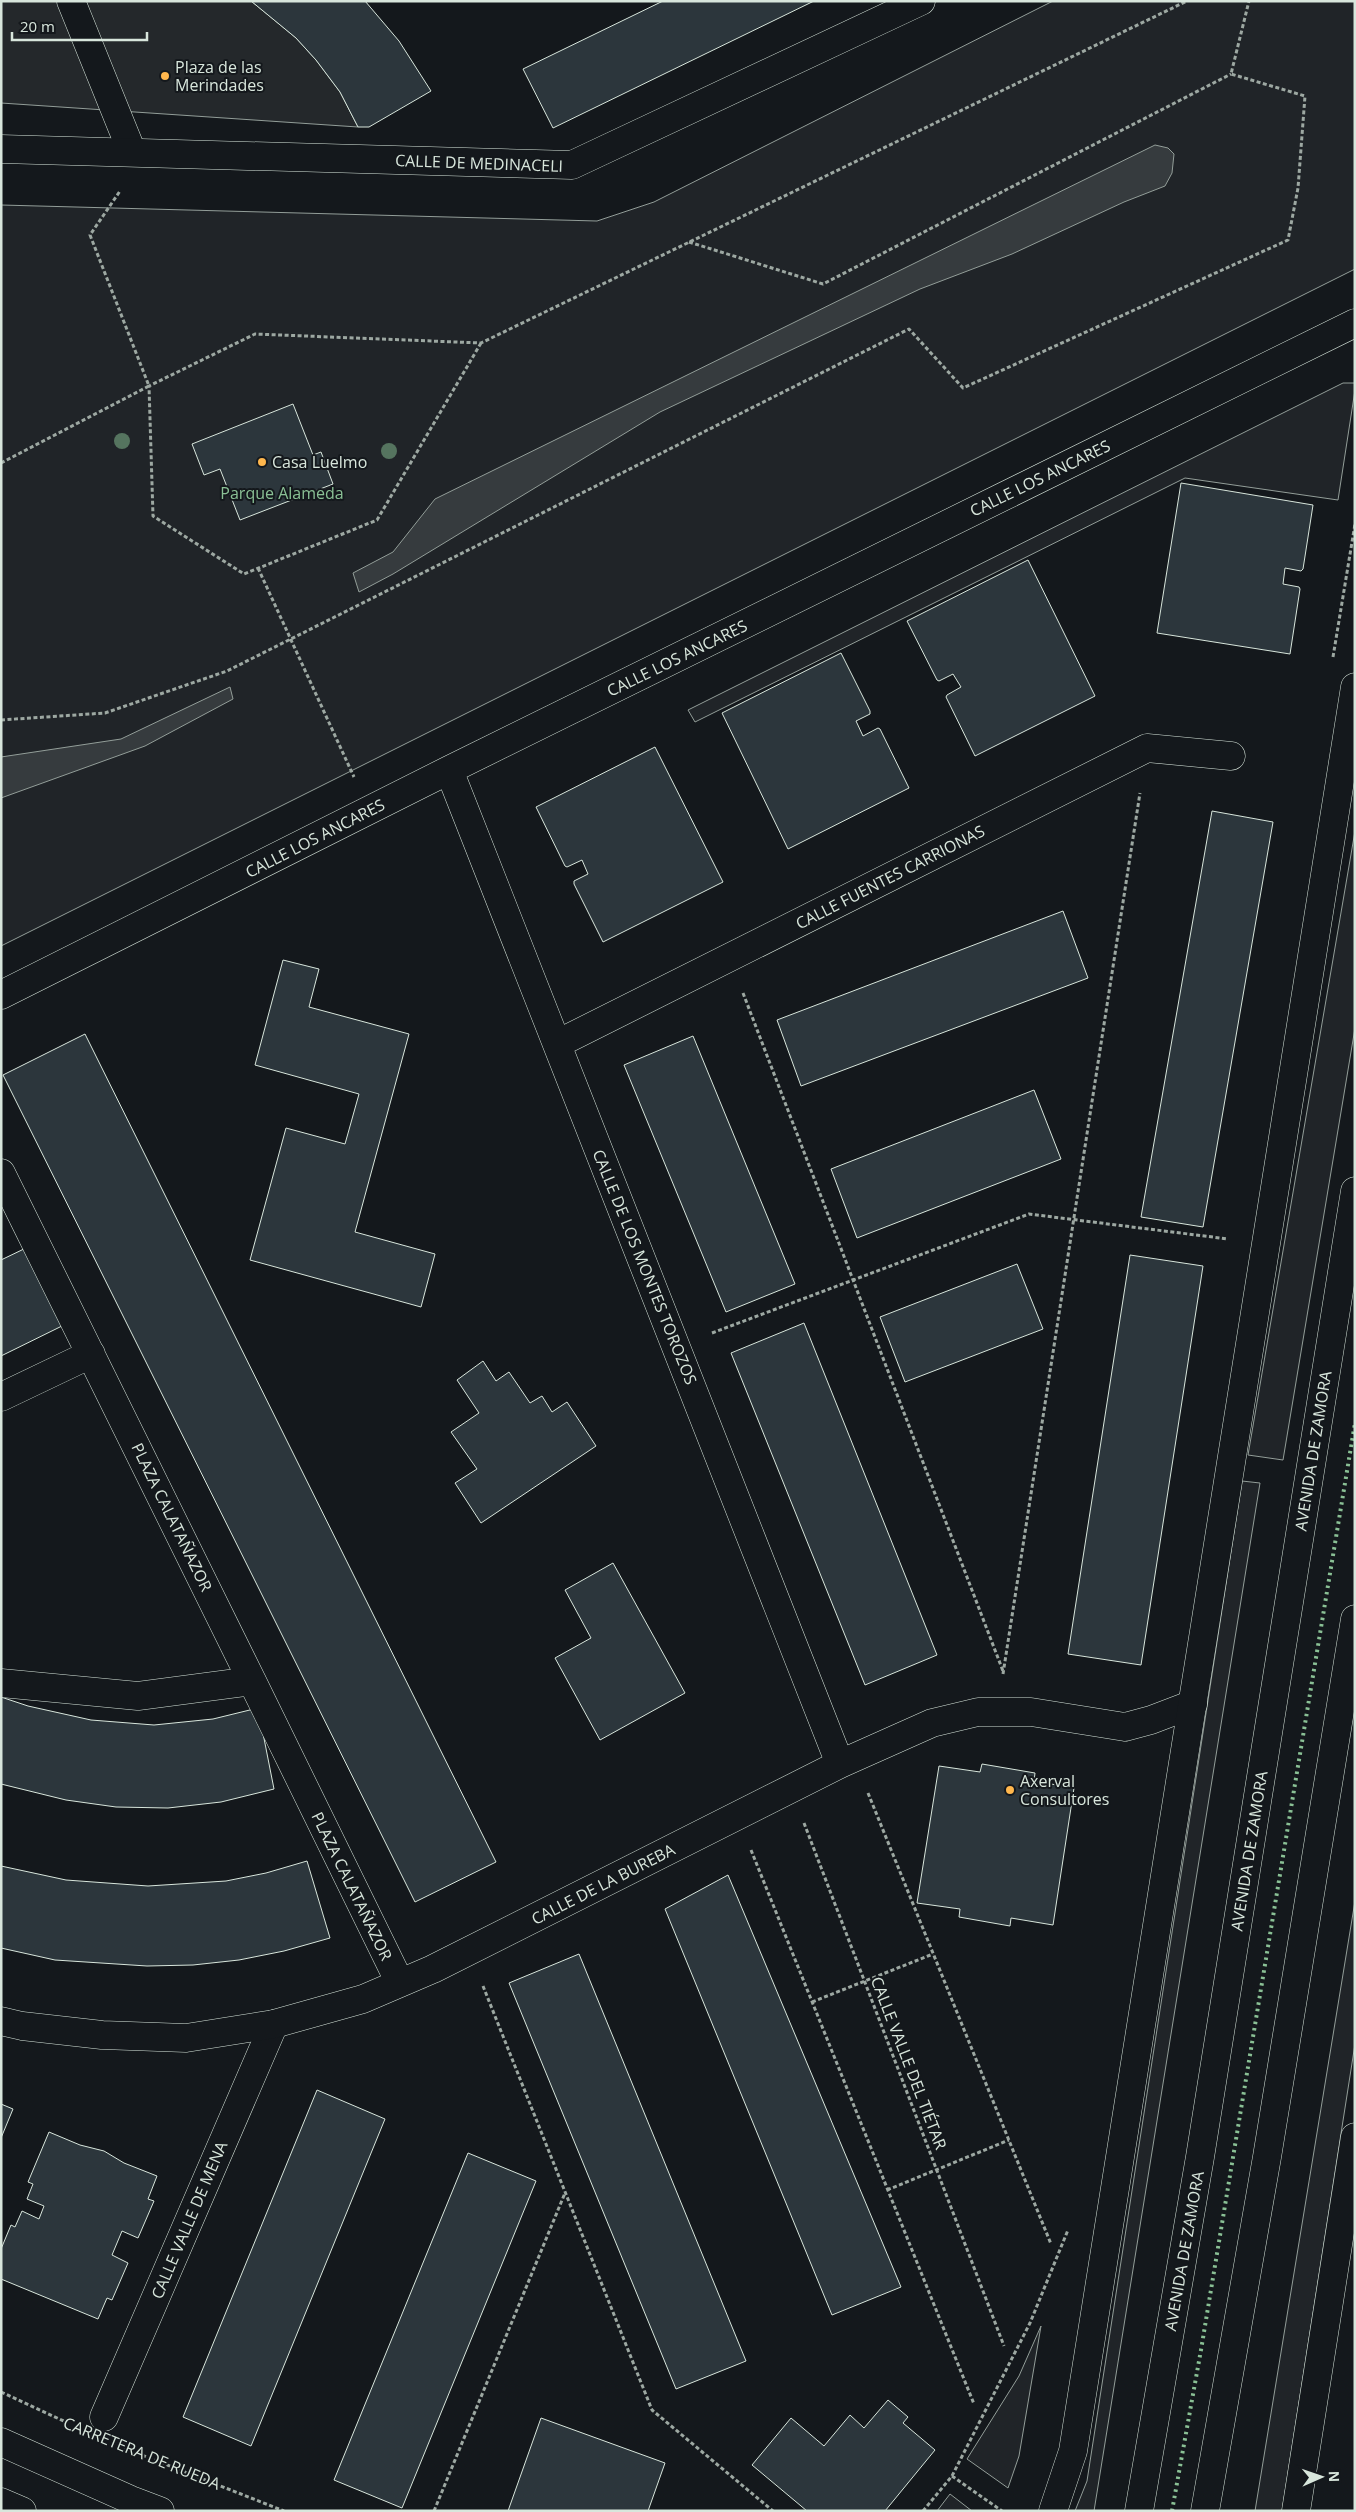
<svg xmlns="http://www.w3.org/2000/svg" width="1356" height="2512" font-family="'Open Sans',sans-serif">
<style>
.green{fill:#202428;stroke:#939e99}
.parking{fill:#24282b;stroke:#939e99}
.water{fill:#363b3e;stroke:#939e99}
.building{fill:#2c363c;stroke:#d8e6dc}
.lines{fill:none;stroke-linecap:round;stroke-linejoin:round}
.pedestrian-casing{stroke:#d8e6dc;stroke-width:29}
.minor-casing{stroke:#d8e6dc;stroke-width:29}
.tertiary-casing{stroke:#d8e6dc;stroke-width:29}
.trunk-casing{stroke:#d8e6dc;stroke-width:29}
.path{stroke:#9da8a2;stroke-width:3;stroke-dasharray:4 2.5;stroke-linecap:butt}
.pedestrian{stroke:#14181c;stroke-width:28}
.minor{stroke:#14181c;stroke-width:28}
.tertiary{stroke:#14181c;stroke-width:28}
.trunk{stroke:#14181c;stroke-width:28}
.hedge{stroke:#8ac095;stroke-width:4;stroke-dasharray:2.5 4;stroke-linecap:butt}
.tree{fill:#55745f}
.poi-dot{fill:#ffb74d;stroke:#14181c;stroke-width:2}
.labels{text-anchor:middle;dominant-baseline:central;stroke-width:4;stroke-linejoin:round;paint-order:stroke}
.poi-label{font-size:16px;fill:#d8e6dc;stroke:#14181c;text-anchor:start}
.street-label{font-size:16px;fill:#d8e6dc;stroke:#14181c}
.park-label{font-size:16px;fill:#8ac095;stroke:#14181c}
</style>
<rect width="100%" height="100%" fill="#14181c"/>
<!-- green -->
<path class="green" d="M1053,1h302v268l-1354,677v-741l596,16 57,-19z
M1343,383h12v7l-17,110 -153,-22 -490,244 -7,-12z
M1355,831v197l-72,432 -35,-5z
M1242,1481l18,2 -166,1028h-19l12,-30z
M1355,1901v143l-73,467h-27z
M1041,2326l-22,130 -11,32 -41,-29 52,-83z
M950,2494l22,17h-35z"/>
<!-- parking -->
<path class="parking" d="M1,1h250l45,37 20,22 24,32 18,35 -357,-24z"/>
<!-- water -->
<path class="water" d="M1155,145l13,3 6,6 -2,19 -7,13 -41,16 -112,52 -92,35 -260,123 -267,162 -34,18 -6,-19 40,-21 42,-53z
M230,687l3,12 -88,47 -144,52v-41l120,-18z"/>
<!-- building -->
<path class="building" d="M251,1h114l34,40 32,50 -62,36h-11l-18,-35 -24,-32 -20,-22z
M663,1h151l-261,127 -30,-59z
M293,404l20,51 8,-3 12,32 -93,36 -20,-51 -16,6 -12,-31z
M1181,483l132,22 -10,64 -2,2 -16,-3 -2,16 16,3 1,2 -10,65 -133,-21z
M1028,560l67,136 -120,60 -29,-59 1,-2 14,-8 -8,-13 -14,7 -2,-1 -30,-59z
M841,653l29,58v3l-14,7 7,15 15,-8 2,1 29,59 -121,61 -66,-136z
M655,747l68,135 -120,60 -29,-58v-3l14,-7 -6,-14 -15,7 -2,-1 -29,-59z
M1212,811l61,11 -70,405 -62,-10z
M1063,911l25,67 -287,108 -24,-66z
M283,960l36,9 -10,38 100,27 -54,198 80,22 -14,53 -171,-47 36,-132 59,16 14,-50 -104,-29z
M85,1034l411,828 -81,40 -412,-827z
M693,1036l102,248 -69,28 -102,-247z
M1034,1090l27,69 -204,79 -26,-69z
M28,1247l38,77 -65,32v-96z
M1130,1255l73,11 -62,399 -73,-11z
M1017,1264l26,65 -138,53 -25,-65z
M804,1323l133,332 -72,30 -134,-332z
M483,1361l13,20 13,-9 21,31 12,-7 10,16 15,-10 29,44 -115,77 -26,-40 22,-14 -26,-37 28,-19 -22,-33z
M613,1563l72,130 -85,47 -45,-82 36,-20 -26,-48z
M1,1697l27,9 63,14 63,5 59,-6 45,-11 16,81 -53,13 -53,6 -52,-1 -50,-7 -65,-16z
M982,1764l53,9 -1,8 40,7 -21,137 -42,-7 -1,8 -51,-9 1,-8 -43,-6 22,-137 41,6z
M307,1861l23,77 -46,13 -45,9 -46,5 -46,1 -92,-6 -54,-12v-82l65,14 82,6 78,-5 40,-8z
M728,1875l173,412 -69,28 -167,-406z
M579,1954l167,407 -70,28 -167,-406z
M317,2090l68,29 -134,327 -68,-29z
M1,2104l12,5 -12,29z
M49,2132l31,13 24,6 20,12 33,13 -9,23 6,2 -16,37 -16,-7 -10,24 16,8 -16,37 -5,-2 -9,21 -97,-40v-30l10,-24 4,2 7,-16 17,8 5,-13 -17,-7 6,-15 -5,-2z
M468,2153l68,28 -134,327 -68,-28z
M888,2400l20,17 -5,6 32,27 -50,61h-78l-55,-46 39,-47 33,28 26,-31 14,13z
M541,2418l124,45 -17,48h-140z"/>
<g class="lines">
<defs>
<path id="pedestrian" d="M71,1l61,151
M104,2417l170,-393"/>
<path id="minor" d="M1,149l571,16 349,-164
M449,770l391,994
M1,995l448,-225 906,-447
M557,1044l590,-296 84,8
M1,1173l251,508 -114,15 -137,-13
M1,1397l90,-43
M252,1681l148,302
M1,2021l21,5 80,9 84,3 88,-14 89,-25 70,-30 407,-205 92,-41 46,-11h53l94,15 26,-7 42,-16"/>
<path id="tertiary" d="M1,2442l130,58 29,11
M1,2502l21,9"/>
<path id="trunk" d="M1053,2511l20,-60 282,-1764
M1139,2511l61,-354 155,-966
M1205,2511l62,-354 88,-538
M1296,2511l59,-374"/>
</defs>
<!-- pedestrian casing -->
<use href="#pedestrian" class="pedestrian-casing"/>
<!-- minor casing -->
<use href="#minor" class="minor-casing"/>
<!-- tertiary casing -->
<use href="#tertiary" class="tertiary-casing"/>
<!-- trunk casing -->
<use href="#trunk" class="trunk-casing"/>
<!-- path -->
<path class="path" d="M689,242l134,42 408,-210
M481,343l-104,177 -133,54 -91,-58 -4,-130 106,-52 226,9 706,-342
M1,463l148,-77 -59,-151 30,-44
M258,568l96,209
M1333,657l22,-133
M1,720l104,-7 122,-42 682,-342 54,59 325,-148 10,-52 7,-92 -74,-22 18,-73
M743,993l260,678
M712,1333l317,-119 199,25
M1003,1674l137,-881
M868,1793l183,451
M804,1823l200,523
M751,1850l223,554
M483,1986l169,424 121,101
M812,2002l121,-48
M887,2190l122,-50
M1,2392l67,31
M124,2448l160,63
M952,2476l50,35
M434,2511l131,-318
M923,2511l29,-35 78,-153 38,-93"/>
<!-- pedestrian -->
<use href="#pedestrian" class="pedestrian"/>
<!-- minor -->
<use href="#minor" class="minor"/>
<!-- tertiary -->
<use href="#tertiary" class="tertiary"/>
<!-- trunk -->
<use href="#trunk" class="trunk"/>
<!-- hedge -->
<path class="hedge" d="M1172,2511l29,-161 154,-927"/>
</g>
<!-- trees -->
<g class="tree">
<circle cx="122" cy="441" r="8"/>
<circle cx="389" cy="451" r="8"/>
</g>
<!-- markers -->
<g class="poi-dot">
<circle cx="165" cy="76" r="5"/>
<circle cx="262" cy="462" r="5"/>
<circle cx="1010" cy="1790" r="5"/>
</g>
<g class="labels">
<!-- poi labels -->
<g class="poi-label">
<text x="175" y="67">Plaza de las<tspan x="175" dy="18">Merindades</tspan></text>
<text x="272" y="462">Casa Luelmo</text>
<text x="1020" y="1781">Axerval<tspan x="1020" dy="18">Consultores</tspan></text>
</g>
<!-- street labels -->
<g class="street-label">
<text transform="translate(479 163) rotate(2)">CALLE DE MEDINACELI</text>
<text transform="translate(1040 478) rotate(-26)">CALLE LOS ANCARES</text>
<text transform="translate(677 658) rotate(-26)">CALLE LOS ANCARES</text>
<text transform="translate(315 838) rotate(-27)">CALLE LOS ANCARES</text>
<text transform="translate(890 877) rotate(-27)">CALLE FUENTES CARRIONAS</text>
<text transform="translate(645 1267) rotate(68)">CALLE DE LOS MONTES TOROZOS</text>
<text transform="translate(1313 1451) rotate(-81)">AVENIDA DE ZAMORA</text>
<text transform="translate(172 1517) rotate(64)">PLAZA CALATAÑAZOR</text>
<text transform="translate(1249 1851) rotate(-81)">AVENIDA DE ZAMORA</text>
<text transform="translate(603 1884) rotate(-27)">CALLE DE LA BUREBA</text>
<text transform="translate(352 1886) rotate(64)">PLAZA CALATAÑAZOR</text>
<text transform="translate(909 2063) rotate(69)">CALLE VALLE DEL TIÉTAR</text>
<text transform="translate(189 2220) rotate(-67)">CALLE VALLE DE MENA</text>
<text transform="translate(1184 2251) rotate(-80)">AVENIDA DE ZAMORA</text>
<text transform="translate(142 2453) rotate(22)">CARRETERA DE RUEDA</text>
</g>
<!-- park labels -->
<g class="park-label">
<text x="282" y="493">Parque Alameda</text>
</g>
</g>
<!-- border -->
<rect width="1356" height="2512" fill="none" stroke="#d8e6dc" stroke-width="5"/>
<!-- north arrow -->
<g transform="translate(1321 2477) rotate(88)" stroke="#14181c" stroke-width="4" paint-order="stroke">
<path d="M0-4L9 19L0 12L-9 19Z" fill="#d8e6dc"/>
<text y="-8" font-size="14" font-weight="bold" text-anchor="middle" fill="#d8e6dc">N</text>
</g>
<!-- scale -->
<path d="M12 32v8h135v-8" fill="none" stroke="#d8e6dc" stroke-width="2.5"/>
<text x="20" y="32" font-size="15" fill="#d8e6dc" stroke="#14181c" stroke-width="4" paint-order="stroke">20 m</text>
</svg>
